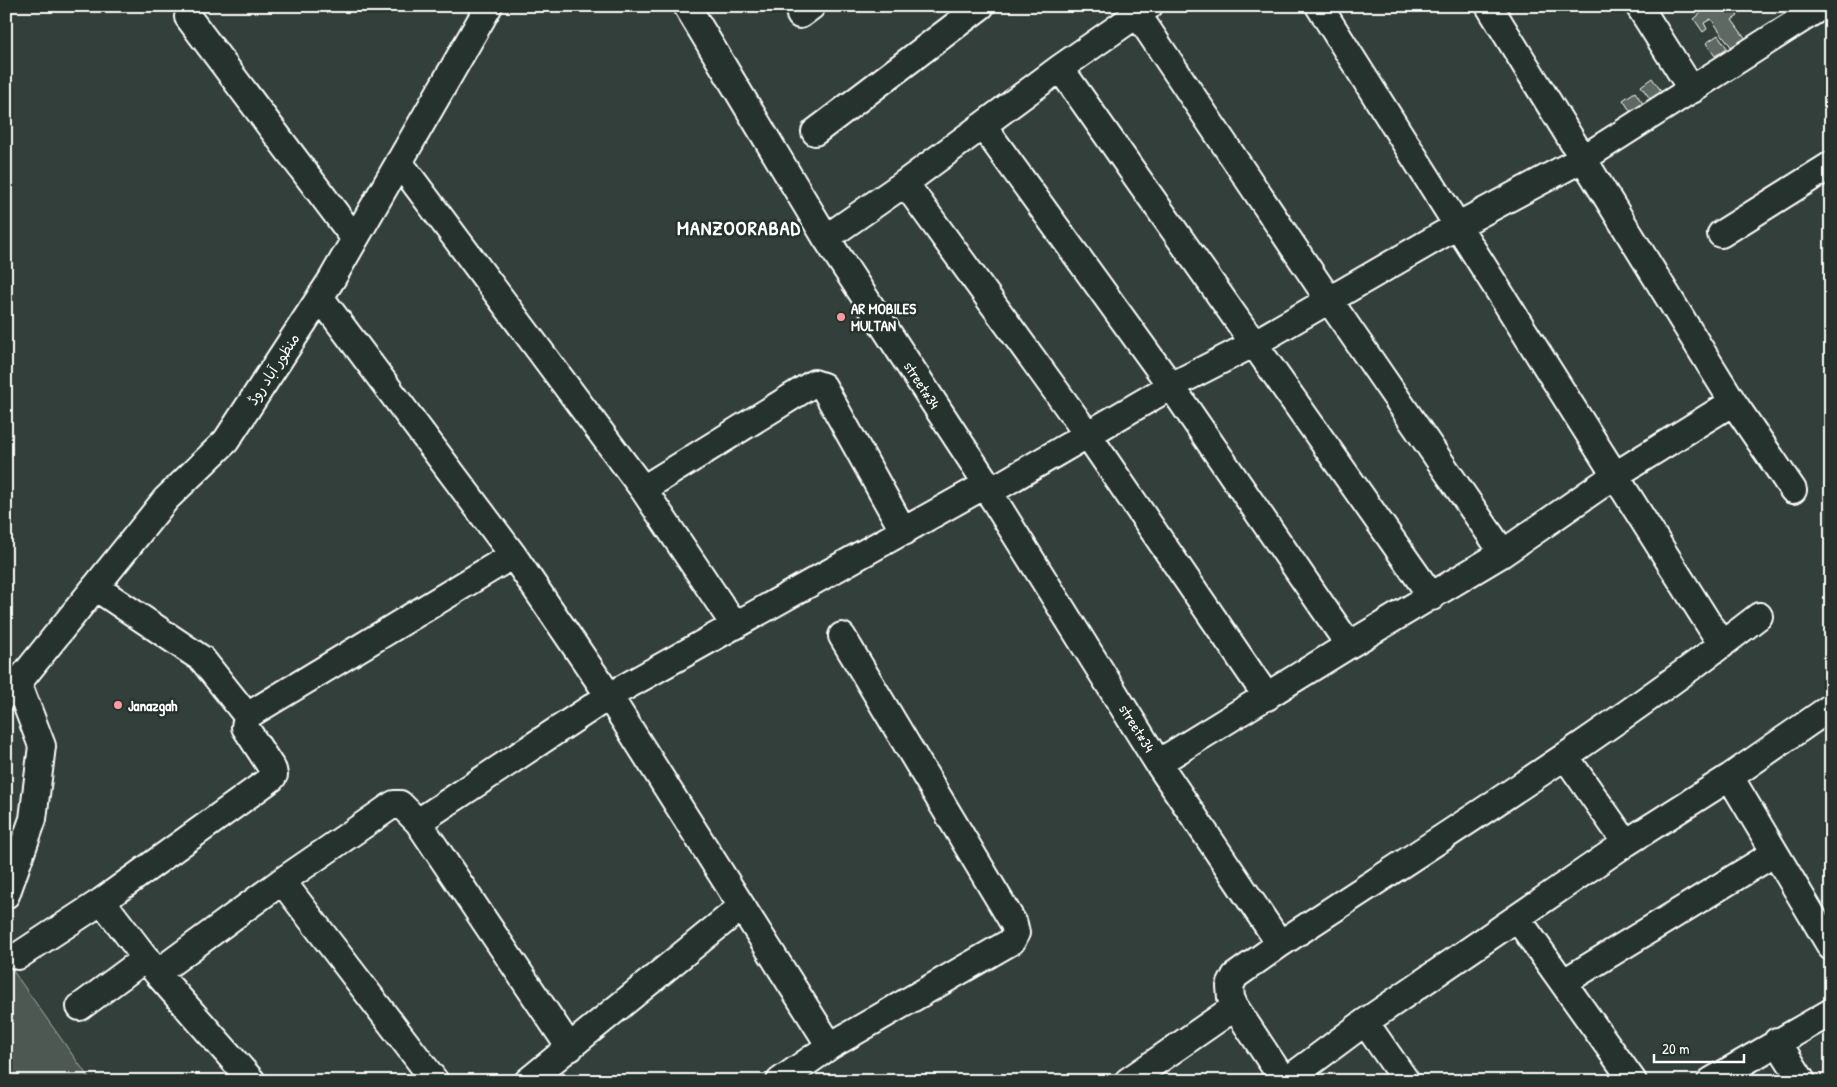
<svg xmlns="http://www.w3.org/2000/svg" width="1837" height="1087" font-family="'Patrick Hand','Playpen Sans Arabic',sans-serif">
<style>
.green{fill:#4d5853;stroke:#a6aca9}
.building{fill:#5f6964;stroke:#fff}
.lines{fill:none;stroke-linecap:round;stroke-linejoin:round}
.street-casing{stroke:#fff;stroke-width:30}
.street{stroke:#26332d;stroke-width:26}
.poi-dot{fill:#ff9aa2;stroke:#26332d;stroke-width:2}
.labels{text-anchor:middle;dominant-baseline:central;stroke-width:5;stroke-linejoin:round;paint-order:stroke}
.poi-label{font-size:15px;font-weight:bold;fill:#fff;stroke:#26332d;text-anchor:start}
.street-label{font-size:15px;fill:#fff;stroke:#26332d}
.district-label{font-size:20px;font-weight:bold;letter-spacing:1px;fill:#fff;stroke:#26332d}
</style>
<rect width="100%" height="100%" fill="#333f3a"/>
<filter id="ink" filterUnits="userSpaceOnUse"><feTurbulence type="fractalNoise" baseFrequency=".02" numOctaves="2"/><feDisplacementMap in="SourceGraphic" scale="10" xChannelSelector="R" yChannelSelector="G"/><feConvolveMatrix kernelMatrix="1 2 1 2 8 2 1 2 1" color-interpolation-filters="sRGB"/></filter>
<g filter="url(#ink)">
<!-- green -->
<path class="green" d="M6,961l85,120h-85z"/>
<!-- building -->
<path class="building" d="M1709,6h22l7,10 -6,4 14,19 -14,9 -21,-29 -7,4 3,6 -4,3 -9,-13z
M1718,35l9,13 -12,8 -9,-13z
M1652,78l14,20 -11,8 -14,-20z
M1635,92l15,22 -17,1 -10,-15z"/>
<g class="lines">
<defs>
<path id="street" d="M687,6l139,232 161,246 2,8 169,271 122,181
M1132,6l197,294 174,253
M1319,6l403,639
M1489,6l244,396 60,88
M1639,6l53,84
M800,15l12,-9
M188,17l167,222
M1060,68l372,529
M983,126l188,260 178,259
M815,132l166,-126
M399,162l244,327
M905,183l183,252 179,262
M1721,234l110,-69
M826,238l79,-55 155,-115 89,-62
M320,297l193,258
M989,492l182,-106 84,-43 202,-117 127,-68 238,-152
M95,587l107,72 45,57 266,-161 96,141 -191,126 152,226
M735,626l-92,-137 171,-106 9,3 81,146
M6,695l12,-12 148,-184 60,-58 106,-162 157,-273
M1565,756l61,87
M1158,763l191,-118 154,-92 111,-77 119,-74
M1730,777l101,170
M282,881l112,-77h6l18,18
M6,895l27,-76 9,-73 -24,-63
M102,901l55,72 95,108
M1517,918l116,163
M18,956l84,-55 170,-123 2,-3 -1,-5 -28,-43 2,-11
M157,973l125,-92 153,200
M1564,982l211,-129
M80,1007l66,-49
M1365,1022l41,59
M1777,1041l25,40
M830,1046l-221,-350 378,-212
M528,1081l213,-174
M780,1081l50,-35 182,-105 4,-8 -2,-9 -172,-288
M1128,1081l107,-74
M1284,1081l-49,-74 -4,-9 -1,-12 5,-10 45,-32c161,-106 326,-209 479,-328
M1286,1081l79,-59 261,-179 104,-66 101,-70
M1711,1081l120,-69"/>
</defs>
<!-- street casing -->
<use href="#street" class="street-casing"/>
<!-- street -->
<use href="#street" class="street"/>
</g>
</g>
<!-- markers -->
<g class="poi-dot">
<circle cx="841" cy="317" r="5"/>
<circle cx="118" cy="705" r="5"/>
</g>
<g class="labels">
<!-- poi labels -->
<g class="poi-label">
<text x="851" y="308">AR MOBILES<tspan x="851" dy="17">MULTAN</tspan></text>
<text x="128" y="705">Janazgah</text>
</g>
<!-- street labels -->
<g class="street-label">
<text transform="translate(273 369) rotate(-57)">منظور آباد روڈ</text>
<text transform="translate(922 385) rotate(57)">street#34</text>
<text transform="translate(1137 728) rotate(58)">street#34</text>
</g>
<!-- district labels -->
<g class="district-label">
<text x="739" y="227">MANZOORABAD</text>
</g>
</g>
<!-- margin -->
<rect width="1837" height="1087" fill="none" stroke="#26332d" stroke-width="25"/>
<rect x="12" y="12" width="1812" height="1062" fill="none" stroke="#fff" stroke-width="2" filter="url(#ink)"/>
<!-- scale -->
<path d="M1654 1054v8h90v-8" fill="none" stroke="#ffffff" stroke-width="2.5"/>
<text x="1662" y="1054" font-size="15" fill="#ffffff" stroke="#26332d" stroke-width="4" paint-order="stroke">20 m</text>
</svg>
